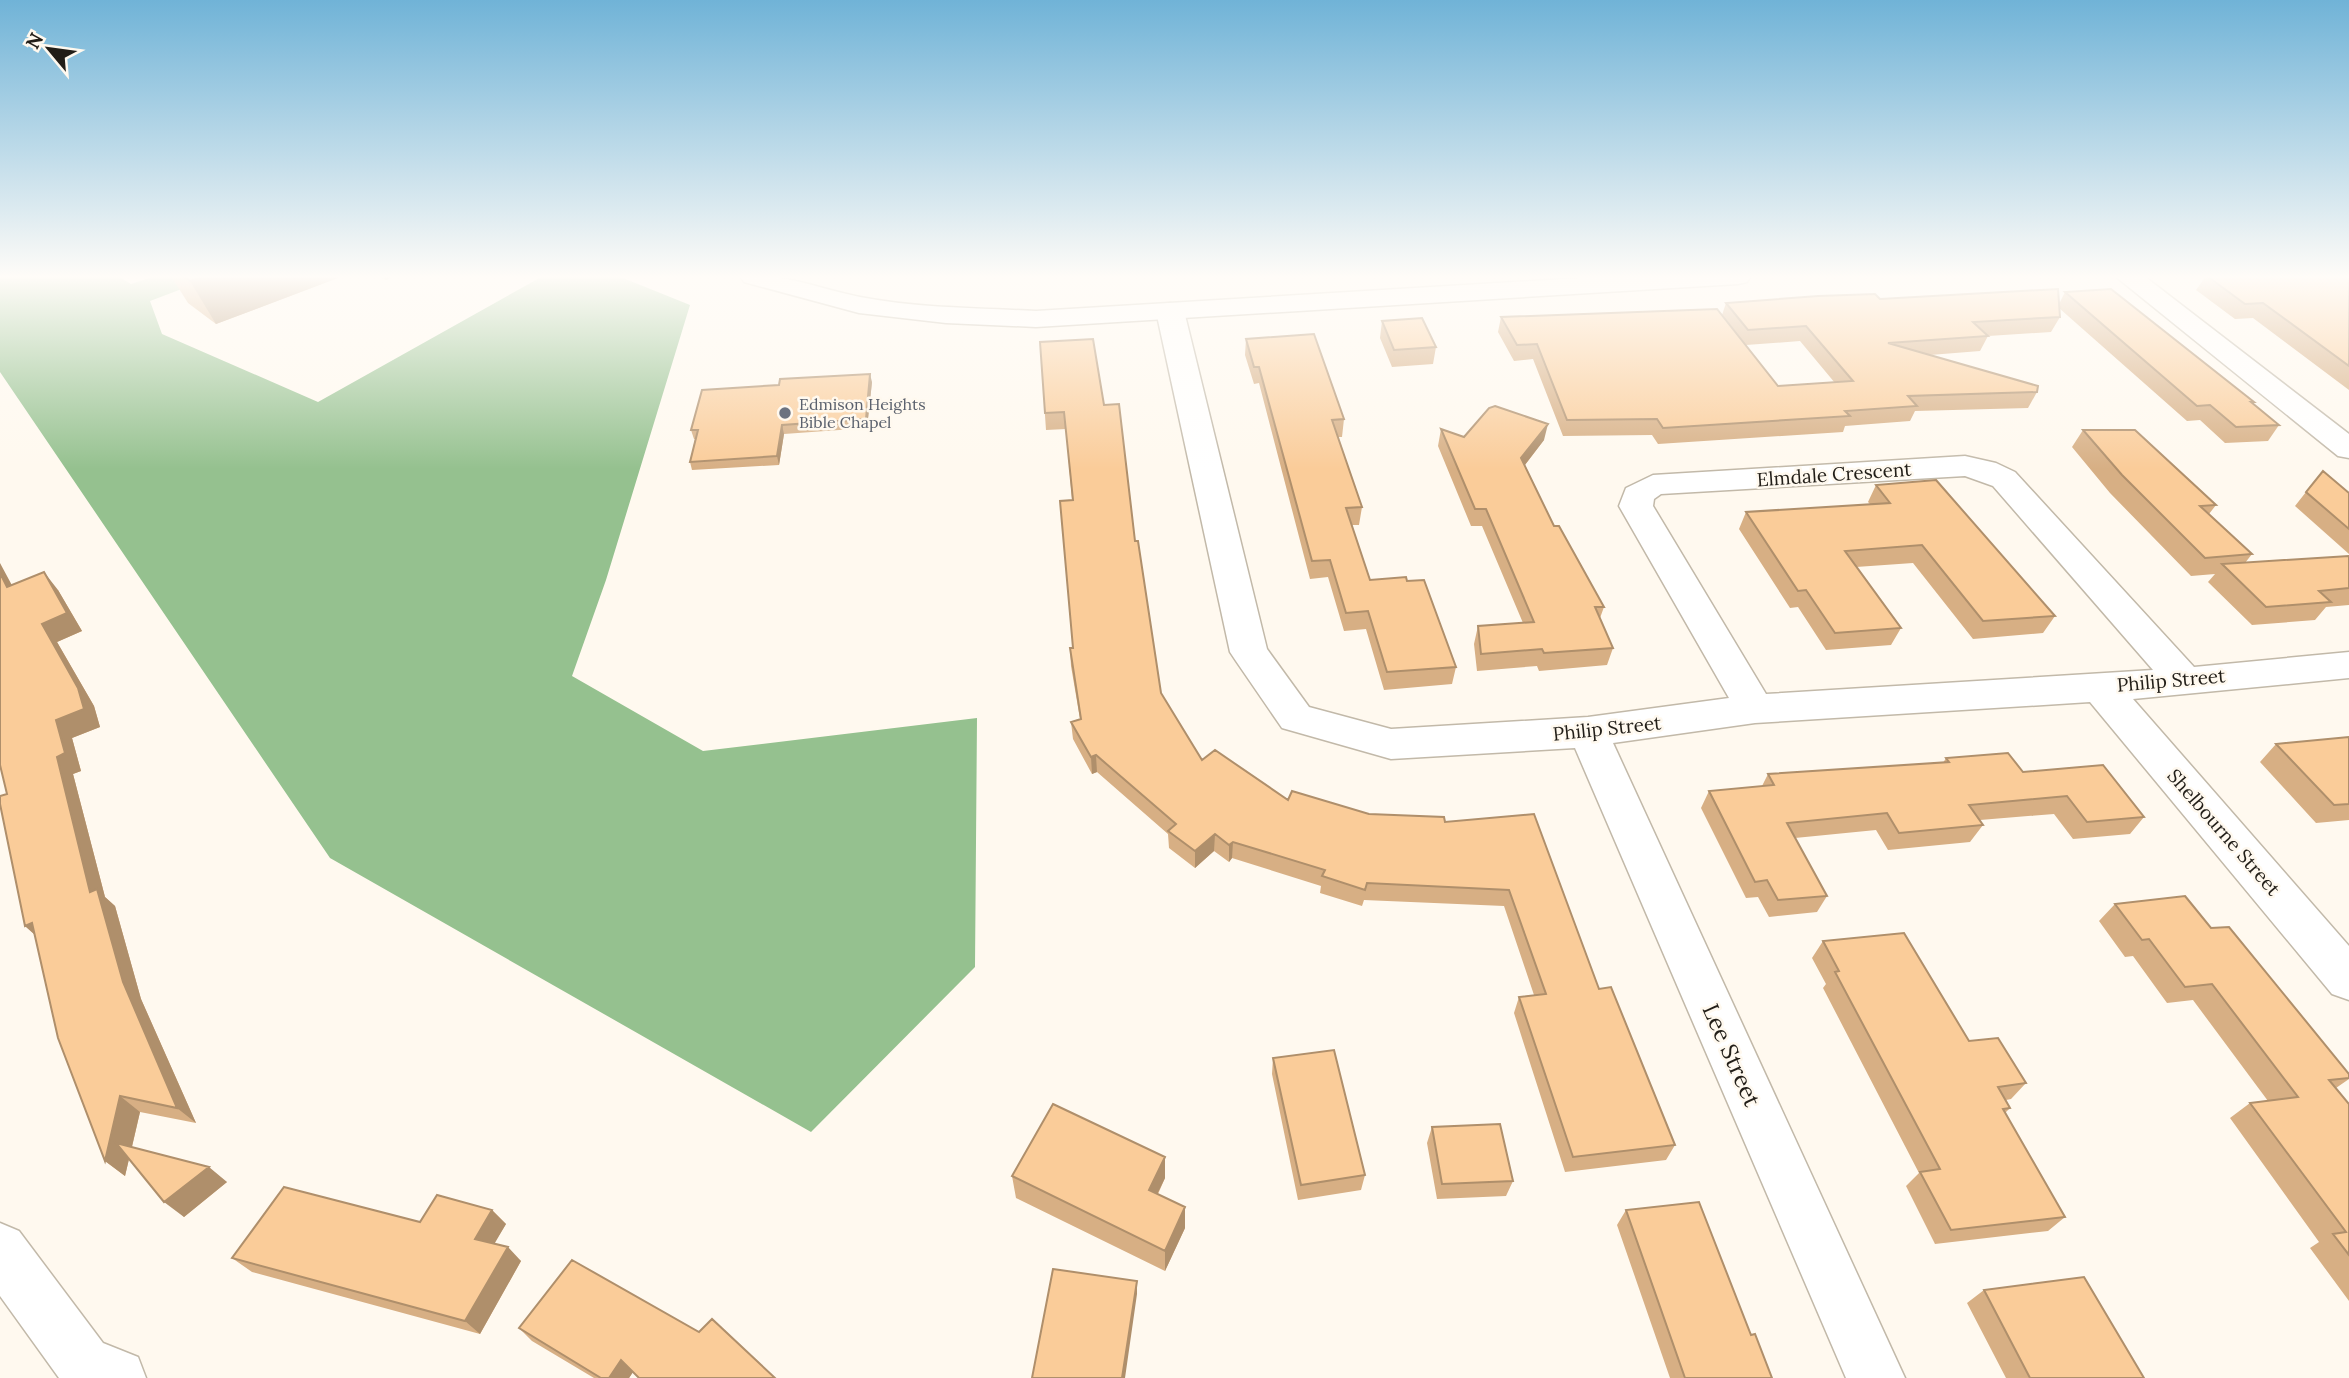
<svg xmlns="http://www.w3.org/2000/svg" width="2349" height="1378" font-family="Lora,serif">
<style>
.forest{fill:#95c18f}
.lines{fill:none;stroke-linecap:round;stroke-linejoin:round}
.street-casing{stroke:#c2b9a9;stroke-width:3}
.secondary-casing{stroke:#c2b9a9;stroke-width:3}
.street{fill:#fff;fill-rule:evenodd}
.secondary{fill:#fff;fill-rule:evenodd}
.wall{fill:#d7af84;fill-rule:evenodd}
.shaded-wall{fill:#af8f6b}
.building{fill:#facc99;stroke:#af8f6b;stroke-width:2}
.worship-dot{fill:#6b7280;stroke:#fff9ef;stroke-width:2.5}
.labels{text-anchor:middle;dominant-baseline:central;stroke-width:5;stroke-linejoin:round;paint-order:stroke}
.far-worship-label{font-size:16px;fill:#5b616d;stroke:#fff9ef;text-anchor:start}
.street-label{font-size:19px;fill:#221e18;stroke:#fff9ef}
.near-street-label{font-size:23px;fill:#221e18;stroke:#fff9ef}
</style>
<rect width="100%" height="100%" fill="#fff9ef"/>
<!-- forest -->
<path class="forest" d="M0,276h118l13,8 24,-8h61l-66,25 12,33 156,68 225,-126h75l72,29 -84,275 -34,96 131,75 274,-33 -2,249 -164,165 -481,-274 -330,-486z"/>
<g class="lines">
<defs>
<path id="street" d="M1170,303l10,2 4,6 83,338 42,58 82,22 197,-12 141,-19 -110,-192 7,-18 27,-13 312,-19 31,7 19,9 179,195 155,-15v26l-216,21 216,247v54l-17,-6 -242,-292 -335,21 -142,20 292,635h-59l-271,-630 -184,11 -109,-31 -46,-67 -6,-9 -74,-341 4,-6zM1965,476l28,10 160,184 -387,24 -113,-188 1,-7 7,-5z
M0,1223l19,8 84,112 35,14 8,21h-87l-59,-82z"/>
<path id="secondary" d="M740,276c44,-3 77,12 120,21 57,11 118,11 176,14l577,-35h138l-4,6 -9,2 -702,43 -90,-4 -87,-10 -115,-31z
M2115,276h29l205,158v24l-11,-2z"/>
</defs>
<!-- street casing -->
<use href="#street" class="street-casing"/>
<!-- secondary casing -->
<use href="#secondary" class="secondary-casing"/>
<!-- street -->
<use href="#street" class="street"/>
<!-- secondary -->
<use href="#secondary" class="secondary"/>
</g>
<!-- wall -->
<path class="wall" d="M171,276h172l-127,48 -28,-21z
M375,276h19l-8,4z
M2206,276h143v114l-96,-72 -18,1 -39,-29z
M2065,292l189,110 -1,2 26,21 -11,16 -43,2 -25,-23 -13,1 -128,-113 1,9 -9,15 -63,4 -8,15 -50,4 107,37 -9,16 -113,3 -5,10 -65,5 -2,6 -185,12 -6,-9 -89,1 -30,-77 -19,2 -16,-29 3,-15 221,-2 4,-12 154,-4 179,5zM1800,341l35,42 -57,3 -32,-41z
M1382,321l54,26 -3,17 -41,3 -12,-29z
M1246,339l98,80 -2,18h-5l25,70 -3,18h-7l18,55 37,1 49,86 -4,17 -68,6 -18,-61 -22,2 -16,-54 -18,2 -51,-196 -5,1 -9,-29z
M1040,342l64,63 31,136 26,152 41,67 86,40 81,14 76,8 89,-8 65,175 76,156 -9,15 -101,12 -51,-159 5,-16 15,-2 -30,-89 -140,-6 -2,6 -42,-13 1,-7 -89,-28 -3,4 -15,-11 -19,17 -26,-20 -1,-14 -71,-62 -5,2 -19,-35 -2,-17 9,-3 -9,-53 -1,-18h3l-1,-148 -6,-71 -20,1z
M872,382l-5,46 -83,6 -5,31 -87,5 -2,-8 5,-23h-1l-3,-9z
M1441,429l23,8 80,3 -19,25 29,61 50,81 -4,11 13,30 -6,17 -68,6 -2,-5 -60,5 -3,-27 4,-18 45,-3 -41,-97h-11l-33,-80z
M2083,430l133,75 -7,9 43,40 -7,9 104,-7v49l-23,2 -11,13 -63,5 -44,-43 7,-8 -24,2 -81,-83 -38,-46z
M1876,485l179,131 -12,17 -70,6 -60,-76 -57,4 45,61 -10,17 -65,5 -28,-43 -8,1 -51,-79 7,-17 124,-8 -2,-2z
M2306,492l43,1v61l-54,-48z
M12,585l46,5 24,41 -25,11 37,64 6,21 -28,11 9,33 -8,3 32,123 10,9 26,93 55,124 -56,-11 -8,35 95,35 -43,35 -55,-58 -4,17 -20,-15 -71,-227 -9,-8 -18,-132z
M2349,737v83l-33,3 -56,-61 16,-18z
M1946,758l77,14 121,45 -14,17 -57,5 -19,-25 -74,6 3,5 -13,17 -82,8 -12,-20 -81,8 32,58 -10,16 -48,5 -11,-20 -12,1 -45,-90 8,-17 53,-5 6,-12 175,-11z
M2115,904l96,24 138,146v5l-13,9 13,16v197l-39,-53 9,-6 -89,-124 20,-15 18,-2 -75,-101 -26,3 -34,-47 -8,1 -26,-36z
M1823,941l146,100 57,42 -15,16 -5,1 4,8 -5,5 60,104 -17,14 -113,13 -29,-58 13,-13 -96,-185 3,-4 -14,-26z
M1273,1058l92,117 -4,15 -63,10 -26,-126z
M1432,1127l81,54 -7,15 -69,3 -10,-56z
M1165,1157v21l-7,16 27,34 -20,43 -149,-73 -4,-22z
M492,1210l14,14 -12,19 27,18 -41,73 -228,-62 -20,-14z
M1626,1210l125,125 21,43h-102l-53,-153z
M1984,1290l160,88h-138l-39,-75z
M519,1328l114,44 -4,6h-35l-62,-37z"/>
<!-- shaded-wall -->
<path class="shaded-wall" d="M205,276h138l-127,48 -26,-43z
M384,276h10l-8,4z
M870,374l2,8 -5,46 -1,-9z
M1548,424l-4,16 -27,35 4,-17z
M782,425l2,9 -5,31 -2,-9z
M0,563l22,41 -15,-17 -7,-14z
M44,572l14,18 24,41 -25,11 37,64 6,21 -28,11 9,33 -8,3 32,123 10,9 26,93 55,124 -19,-15 -54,-126 -33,-90 -33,-135 -1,-37 -14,-96z
M1096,755l1,17 -5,2 -1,-17z
M1215,834l-1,17 -19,17v-17z
M1233,842l-1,16 -3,4v-17z
M32,923l12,20 -19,-17z
M120,1096l20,16 -15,64 -20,-15z
M1165,1157v21l-16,33v-21z
M209,1167l18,15 -43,35 -20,-15z
M1185,1207v21l-20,43v-20z
M492,1210l14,14 -17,29 -14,-14z
M508,1247l13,14 -41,73 -15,-13z
M1137,1281v13l-12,84h-3z
M621,1360l12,12 -4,6h-20z"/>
<!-- building -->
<path class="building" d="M183,276h22l-15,5z
M2207,276h142v90l-86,-63 -18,1z
M2058,289l2,28 -87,5 15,14 -100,7 150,43 -1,6 -129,4 9,10 -72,5 5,5 -187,12 -6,-9 -90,1 -30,-76 -20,1 -16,-28 216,-8 61,77 75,-5 -47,-55 -58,4 -22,-27 92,-7 57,-2 5,5z
M2111,289l143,113h-3l28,23 -43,2 -26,-22 -13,1 -132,-114z
M1422,318l14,29 -42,3 -12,-29z
M1314,334l30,85 -12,1 30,87 -16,1 24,72 36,-3 1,4 17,-1 32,87 -69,5 -19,-61 -22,2 -16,-53 -18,1 -53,-194h-5l-8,-28z
M1093,339l11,66 15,-1 16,137h3l23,152 41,67 13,-10 73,50 4,-9 77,23 75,3 1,5 89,-8 65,175 12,-2 64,158 -102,12 -54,-160 27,-3 -37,-104 -142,-7 -2,7 -43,-14 3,-6 -92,-28 -4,3 -14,-11 -20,17 -27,-20 8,-7 -80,-69 -5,2 -20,-35 10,-3 -11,-71h3l-13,-147 13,-1 -9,-88 -19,1 -5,-71z
M870,374l-4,45 -84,6 -5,31 -87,6 8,-32h-7l11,-40 77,-5 1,-6z
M1495,406l53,18 -27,34 33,68h5l45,81h-9l18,41 -69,5 -2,-4 -61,5 -3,-28 56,-4 -48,-113h-11l-34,-80 23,8 25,-29z
M2083,430h52l81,75 -16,1 52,48 -47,4 -83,-83z
M2323,471l26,22v36l-43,-37z
M1936,480l119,136 -72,5 -61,-76 -77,6 56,77 -66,5 -29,-43 -8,1 -52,-79 144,-9 -14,-18z
M2349,556v32l-30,3 12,11 -65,5 -44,-43z
M44,572l23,41 -25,11 36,64 6,21 -28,11 9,33 -8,4 33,135 7,-3 26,93 54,126 -57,-12 -15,65 -47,-123 -26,-115 -7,3 -25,-122v-8l7,-2 -7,-29v-192l7,14z
M2349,737v67l-15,1 -58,-61z
M2008,753l15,19 80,-7 41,52 -57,5 -20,-26 -98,9 14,20 -84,8 -12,-20 -100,10 40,73 -49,4 -11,-20 -12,2 -46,-91 65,-6 -6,-11 181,-12 -3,-4z
M2185,896l26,32 18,-1 120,147v4l-20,2 20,24v151l-16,-21 13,-2 -96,-129 48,-6 -86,-113 -27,3 -36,-48 -7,1 -27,-36z
M1904,933l65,108 29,-3 28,45 -28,4 12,21 -7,1 62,108 -114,13 -31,-58 20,-3 -105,-197 4,-1 -16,-30z
M1334,1050l31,125 -64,10 -28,-127z
M1053,1104l112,53 -16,33 36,17 -20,44 -153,-75z
M1500,1124l13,57 -71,3 -10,-57z
M116,1143l93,24 -45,35z
M284,1187l136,35 17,-27 55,15 -17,29 33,8 -43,74 -233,-63z
M1699,1202l52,133 4,-1 17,44h-87l-59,-168z
M572,1260l127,72 13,-13 63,59h-136l-18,-18 -12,18h-8l-82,-50z
M1053,1269l84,12 -15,97h-90z
M2084,1277l60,101h-114l-46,-88z"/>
<!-- sky -->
<linearGradient id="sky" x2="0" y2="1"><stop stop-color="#70b3d7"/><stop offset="0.59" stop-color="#fffcf8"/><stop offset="1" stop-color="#fffcf8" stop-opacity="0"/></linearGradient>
<rect width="2349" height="469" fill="url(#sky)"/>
<!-- markers -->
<circle class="worship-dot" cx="785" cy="413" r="7"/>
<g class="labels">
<!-- far-worship labels -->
<g class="far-worship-label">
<text x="799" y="404">Edmison Heights<tspan x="799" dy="18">Bible Chapel</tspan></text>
</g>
<!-- street labels -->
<g class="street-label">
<text transform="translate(1834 474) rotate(-4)">Elmdale Crescent</text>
<text transform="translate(2171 680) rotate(-5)">Philip Street</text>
<text transform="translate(1607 728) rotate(-6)">Philip Street</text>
<text transform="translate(2224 832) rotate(49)">Shelbourne Street</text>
</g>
<!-- near-street labels -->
<g class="near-street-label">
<text transform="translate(1732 1055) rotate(66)">Lee Street</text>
</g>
</g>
<!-- north arrow -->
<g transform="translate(49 49) rotate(299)" stroke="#fff9ef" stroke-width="5" paint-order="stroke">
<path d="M0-5L12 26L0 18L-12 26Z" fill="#221e18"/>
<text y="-10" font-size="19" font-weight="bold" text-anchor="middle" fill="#221e18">N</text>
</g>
</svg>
